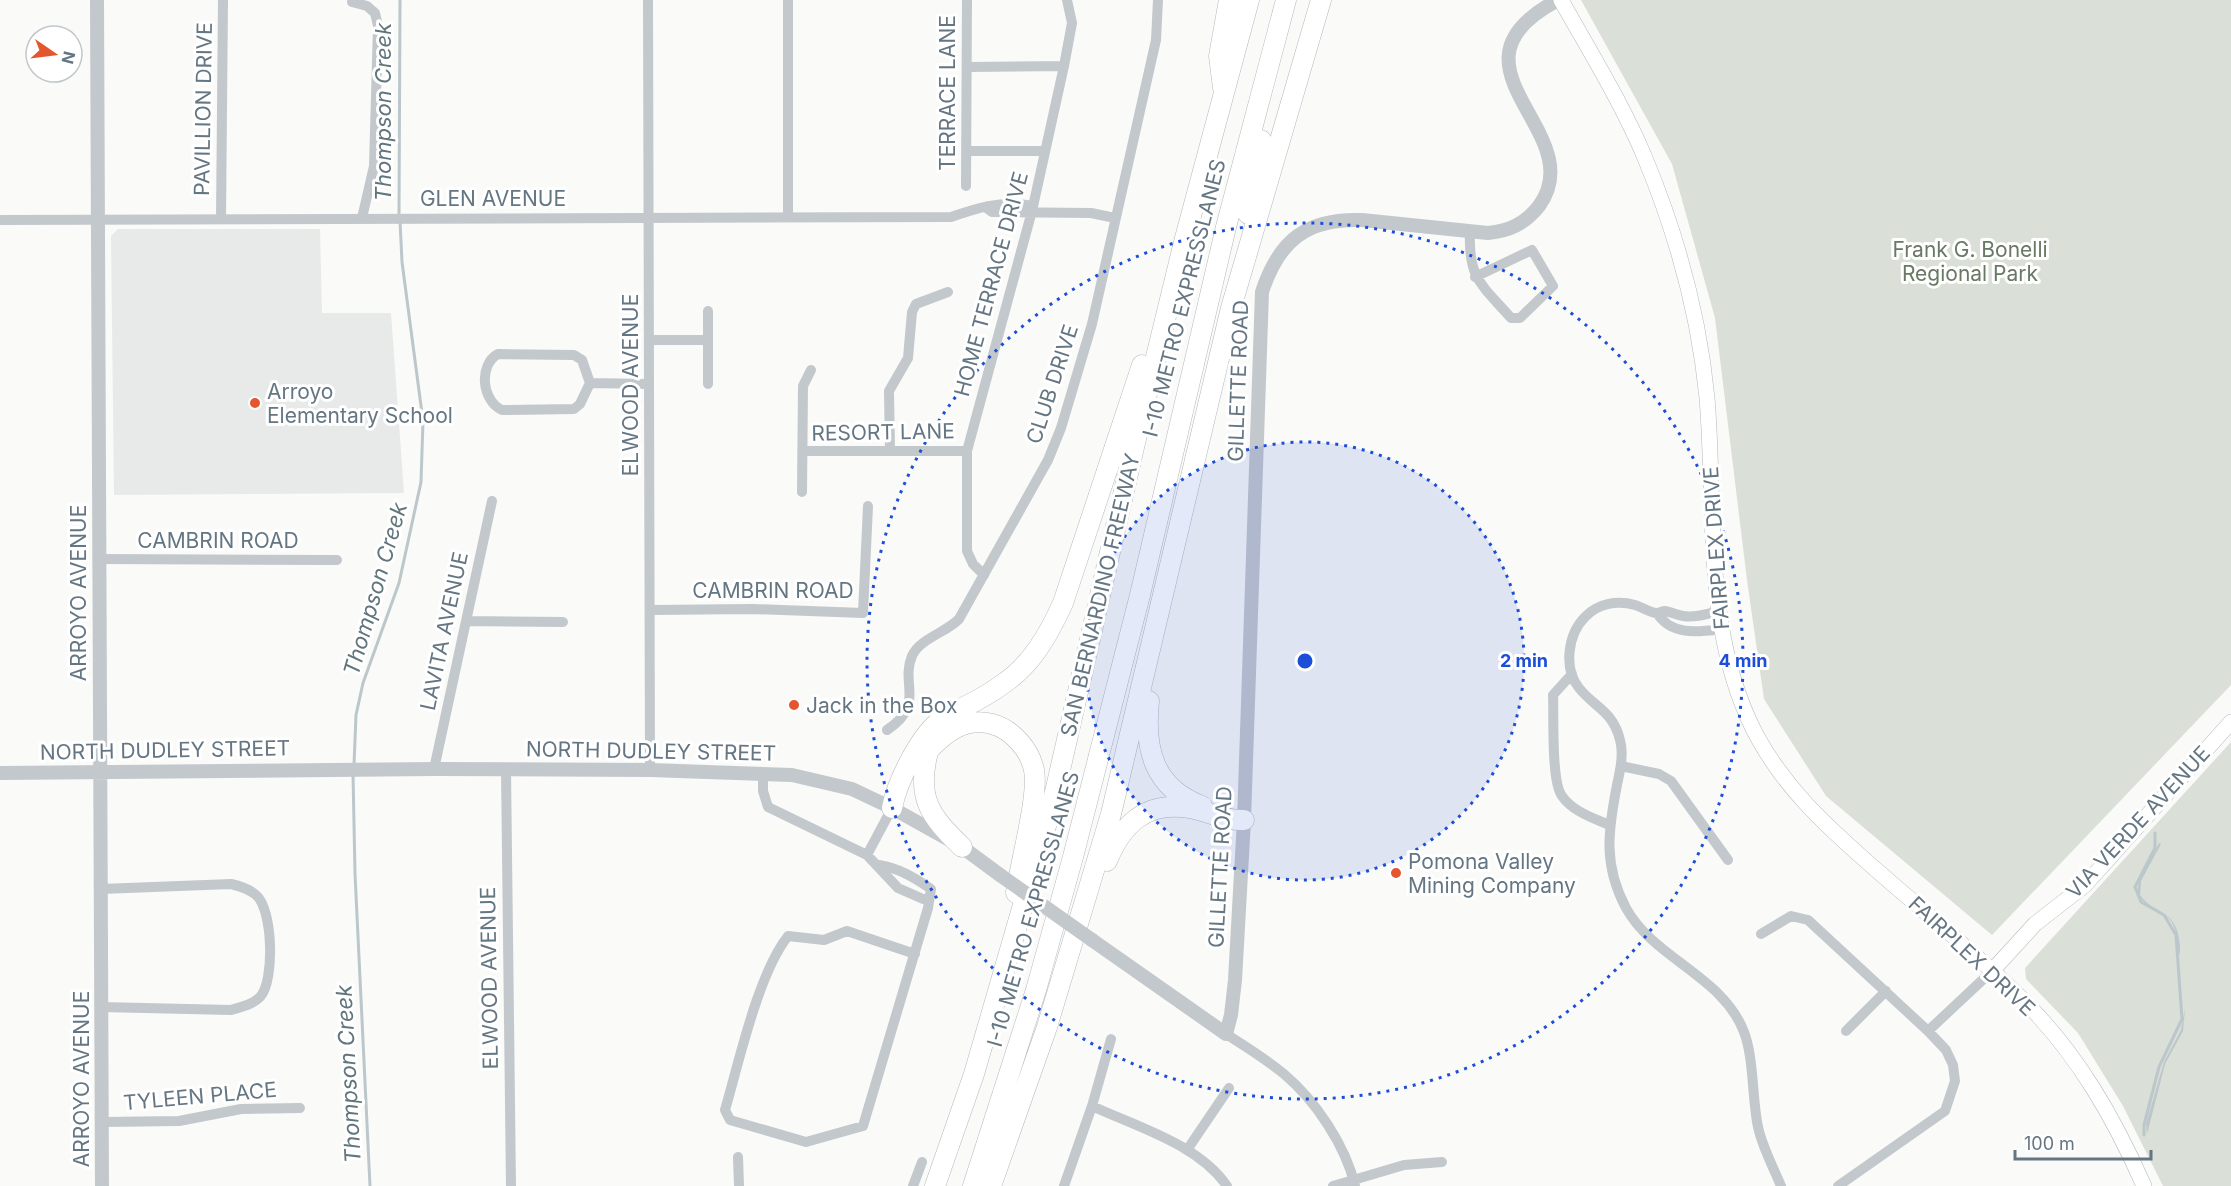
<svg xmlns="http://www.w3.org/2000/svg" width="2231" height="1186" font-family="Inter,sans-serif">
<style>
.built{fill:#e8e9e9}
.green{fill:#dadfd7}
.water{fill:#bbc7cb}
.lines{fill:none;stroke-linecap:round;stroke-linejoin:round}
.stream{stroke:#bbc7cb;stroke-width:3}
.secondary-casing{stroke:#b3babf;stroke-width:16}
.motorway-casing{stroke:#b4b9bd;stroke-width:21}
.minor{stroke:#c3c8cc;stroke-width:10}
.tertiary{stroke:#c3c8cc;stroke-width:14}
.secondary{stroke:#fff;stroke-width:15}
.motorway{stroke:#fff;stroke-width:20}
.tertiary-bridge{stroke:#c3c8cc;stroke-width:14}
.ring{fill:none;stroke:#1d4ed8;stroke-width:3;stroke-dasharray:3 6}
.poi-dot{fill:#e4572e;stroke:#fff;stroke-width:2}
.labels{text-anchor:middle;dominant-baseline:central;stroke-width:6;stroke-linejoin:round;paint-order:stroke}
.street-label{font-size:21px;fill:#657683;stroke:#fff}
.park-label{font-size:21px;fill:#687a64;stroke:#fff}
.poi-label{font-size:21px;fill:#657683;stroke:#fff;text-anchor:start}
.water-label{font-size:22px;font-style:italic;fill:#60757c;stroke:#fff}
.centre{fill:#1d4ed8;stroke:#fff;stroke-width:3}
.ring-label{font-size:18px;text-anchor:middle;font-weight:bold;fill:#1d4ed8;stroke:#fff;stroke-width:6;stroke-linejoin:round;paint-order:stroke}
</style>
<rect width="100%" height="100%" fill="#fafaf8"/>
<!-- built -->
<path class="built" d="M118,229h202l2,84h69l13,180 -290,2 -3,-259z"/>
<!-- green -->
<path class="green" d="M1581,0h650v685l-239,250 -166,-139 -62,-97 -17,-119 -32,-262 -43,-154z
M2231,742v444h-68l-40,-80 -45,-73 -52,-54 -1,-11z"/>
<!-- water -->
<path class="water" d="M2159,843l2,1 -20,37 -1,14c13,19 35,14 39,44 1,7 2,14 -1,18 0,-13 0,-25 -7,-36 -9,-13 -37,-16 -33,-35 3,-14 15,-29 21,-43z
M2185,1008l-2,23 -18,33 -18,70 -1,-10 18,-62 17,-32z"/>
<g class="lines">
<!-- stream -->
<path class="stream" d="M399,215l1,-215
M354,765l2,-50 7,-32 36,-100 22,-101 2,-61 -21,-159 -2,-41
M353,774l2,100 15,312
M2144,1135v-10l15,-58 23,-48 -6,-84 -12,-20 -23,-13 -6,-15 20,-39v-15"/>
<defs>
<path id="secondary" d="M1561,0c29,52 61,103 84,158 32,77 54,157 62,240 9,107 -4,219 41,320 29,65 80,110 133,156 48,42 99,83 144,128 53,53 89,116 119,184
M1992,971l43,-47 50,-39 146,-163"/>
<path id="motorway" d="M1223,88l-4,-32 10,-56
M1248,214l13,-74
M1149,701c-5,47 4,87 53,105
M928,751c17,-19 37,-34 64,-27 20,5 38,26 42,46 5,26 -14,94 -18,123
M928,752c-12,46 2,64 34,95
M892,808c5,-26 29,-76 52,-90 18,-11 39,-19 56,-32 31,-20 48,-50 63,-83l79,-238
M1107,861c15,-37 39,-60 82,-53 19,3 36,13 55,12
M935,1186l39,-112 78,-269 83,-362 50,-205 64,-238
M973,1186l63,-196 37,-133 67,-262 86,-368 60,-227
M991,1186l56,-159 64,-213 120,-506 90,-308"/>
</defs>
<!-- secondary casing -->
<use href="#secondary" class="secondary-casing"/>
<!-- motorway casing -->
<use href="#motorway" class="motorway-casing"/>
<!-- minor -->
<path class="minor" d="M648,0l2,770
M788,0v216
M352,2l15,4 8,7 3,13 -4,140 -12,52
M967,67l97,-1
M967,151h78
M966,186l1,-186
M985,207l7,5 99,1 24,5
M221,219l2,-219
M0,220l951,-3c26,-9 48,-16 76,-12l5,6
M1470,232c-2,47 12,53 41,86h9l33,-32 -21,-36 -57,27
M649,340h59
M498,354l76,1 8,5 8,23 -10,21 -6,5 -72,1c-20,-9 -24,-45 -4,-56z
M590,383l59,1
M708,384v-73
M803,451h164
M890,451l-1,-60 19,-33 4,-46 4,-8 32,-12
M802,492l1,-106 8,-16
M99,559l238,1
M984,575l-11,-11 -6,-13v-100l65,-240 32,-145 8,-43 -5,-23
M651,610l102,-1 110,4 5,-107
M1719,611c-12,3 -24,7 -36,5 -6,-1 -12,-4 -18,-5 -3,0 -5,2 -8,2 -7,0 -15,-6 -22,-8 -17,-5 -37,-2 -50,12 -17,17 -22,51 -6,71 16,20 34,23 41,52 4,14 0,31 -3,45 -9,46 -14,80 9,123 28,51 97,68 118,124 10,26 8,67 14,95 4,19 15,40 23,59
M1657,613c14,23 41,19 64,16
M466,621l97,1
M1572,674l-19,21c1,20 -2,87 9,101 10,15 31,22 47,29
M887,730c39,-26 13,-45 25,-74 7,-17 35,-24 47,-37l89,-159 13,-32 31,-104 64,-284 2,-40
M1621,766l38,8 12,7 57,79
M434,769l58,-268
M506,770l5,416
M763,773v18l5,16 99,48 31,33 25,11 7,-2
M867,855l25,-47
M879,865c20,3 36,13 52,24l-3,19 -65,218 -57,16 -76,-22 -5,-10c14,-48 33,-136 63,-174l36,4 23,-9 68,23
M1761,934l30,-18 17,4 120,111 18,19 7,15 2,16 -10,30 -107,75
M101,1007l130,3c10,-3 21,-5 29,-13 15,-16 13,-88 -4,-102 -7,-6 -16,-9 -25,-11l-130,5
M1846,1031l40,-40
M1928,1031l64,-60
M1226,1034c20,13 40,25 58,40 31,26 62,72 71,112
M1092,1106c45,21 106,38 135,80
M103,1122l76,-1 62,-12 59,-1
M1187,1150l42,-62
M738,1157l1,29
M913,1186l9,-24
M1064,1186l28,-80 19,-67
M1333,1186l71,-21 38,-3"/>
<!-- tertiary -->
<path class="tertiary" d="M97,0l5,1186
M0,773l434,-4 216,1 142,5 60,14 40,19 70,39 38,28
M1092,940l134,94 5,-19 4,-35 9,-160 18,-528c17,-52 45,-74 100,-72l126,13c21,-2 37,-9 51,-27 54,-74 -107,-140 19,-206"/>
<!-- secondary -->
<use href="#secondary" class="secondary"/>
<!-- motorway -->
<use href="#motorway" class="motorway"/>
<!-- tertiary-bridge -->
<path class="tertiary-bridge" d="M1000,875l92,65"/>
</g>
<!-- distance rings -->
<circle cx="1305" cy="661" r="219" fill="#1d4ed8" fill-opacity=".12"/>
<g class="ring">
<circle cx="1305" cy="661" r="219"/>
<circle cx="1305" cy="661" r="438"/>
</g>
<!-- markers -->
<g class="poi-dot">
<circle cx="255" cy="403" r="6"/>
<circle cx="794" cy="705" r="6"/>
<circle cx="1396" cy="873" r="6"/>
</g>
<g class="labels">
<!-- street labels -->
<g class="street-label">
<text transform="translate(947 93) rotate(-90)">TERRACE LANE</text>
<text transform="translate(203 109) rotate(-89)">PAVILLION DRIVE</text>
<text x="493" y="198">GLEN AVENUE</text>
<text transform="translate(991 284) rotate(-75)">HOME TERRACE DRIVE</text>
<text transform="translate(1184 298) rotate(-76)">I-10 METRO EXPRESSLANES</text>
<text transform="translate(1238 381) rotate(-88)">GILLETTE ROAD</text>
<text transform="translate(1052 384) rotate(-72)">CLUB DRIVE</text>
<text transform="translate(630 385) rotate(-90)">ELWOOD AVENUE</text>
<text transform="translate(883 432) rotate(-1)">RESORT LANE</text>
<text x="218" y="540">CAMBRIN ROAD</text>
<text transform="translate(1716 548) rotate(-94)">FAIRPLEX DRIVE</text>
<text x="773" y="590">CAMBRIN ROAD</text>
<text transform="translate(78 593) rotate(-90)">ARROYO AVENUE</text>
<text transform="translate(1100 595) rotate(-77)">SAN BERNARDINO FREEWAY</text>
<text transform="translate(444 631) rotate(-78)">LAVITA AVENUE</text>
<text transform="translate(165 750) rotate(-1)">NORTH DUDLEY STREET</text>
<text transform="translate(651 751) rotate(1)">NORTH DUDLEY STREET</text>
<text transform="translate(2138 822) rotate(-47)">VIA VERDE AVENUE</text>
<text transform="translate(1220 867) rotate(-87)">GILLETTE ROAD</text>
<text transform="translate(1033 909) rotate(-74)">I-10 METRO EXPRESSLANES</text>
<text transform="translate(1972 956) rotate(43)">FAIRPLEX DRIVE</text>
<text transform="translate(489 978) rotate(-91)">ELWOOD AVENUE</text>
<text transform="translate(81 1079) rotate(-90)">ARROYO AVENUE</text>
<text transform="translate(200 1096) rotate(-5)">TYLEEN PLACE</text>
</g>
<!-- park labels -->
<g class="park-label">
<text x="1970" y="249">Frank G. Bonelli<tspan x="1970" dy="24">Regional Park</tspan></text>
</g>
<!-- poi labels -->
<g class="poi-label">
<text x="267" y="391">Arroyo<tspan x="267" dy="24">Elementary School</tspan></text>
<text x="806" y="705">Jack in the Box</text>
<text x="1408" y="861">Pomona Valley<tspan x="1408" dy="24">Mining Company</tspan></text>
</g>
<!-- water labels -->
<g class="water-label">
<text transform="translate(383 112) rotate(-90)">Thompson Creek</text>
<text transform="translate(375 589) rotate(-74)">Thompson Creek</text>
<text transform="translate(348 1074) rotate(-93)">Thompson Creek</text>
</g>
</g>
<circle cx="1305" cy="661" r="9" class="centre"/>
<g class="ring-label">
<text x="1524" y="667">2 min</text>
<text x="1743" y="667">4 min</text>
</g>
<!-- north arrow -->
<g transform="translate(54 54) rotate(104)"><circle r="28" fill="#ffffff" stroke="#c1c8cd" stroke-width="1.5"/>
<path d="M0-4.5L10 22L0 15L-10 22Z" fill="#e4572e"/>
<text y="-9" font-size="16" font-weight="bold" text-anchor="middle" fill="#657683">N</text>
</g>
<!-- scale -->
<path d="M2015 1150v9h136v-9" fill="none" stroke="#657683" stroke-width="3"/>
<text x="2024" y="1150" font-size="18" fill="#657683" stroke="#ffffff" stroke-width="4.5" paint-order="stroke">100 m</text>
</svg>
